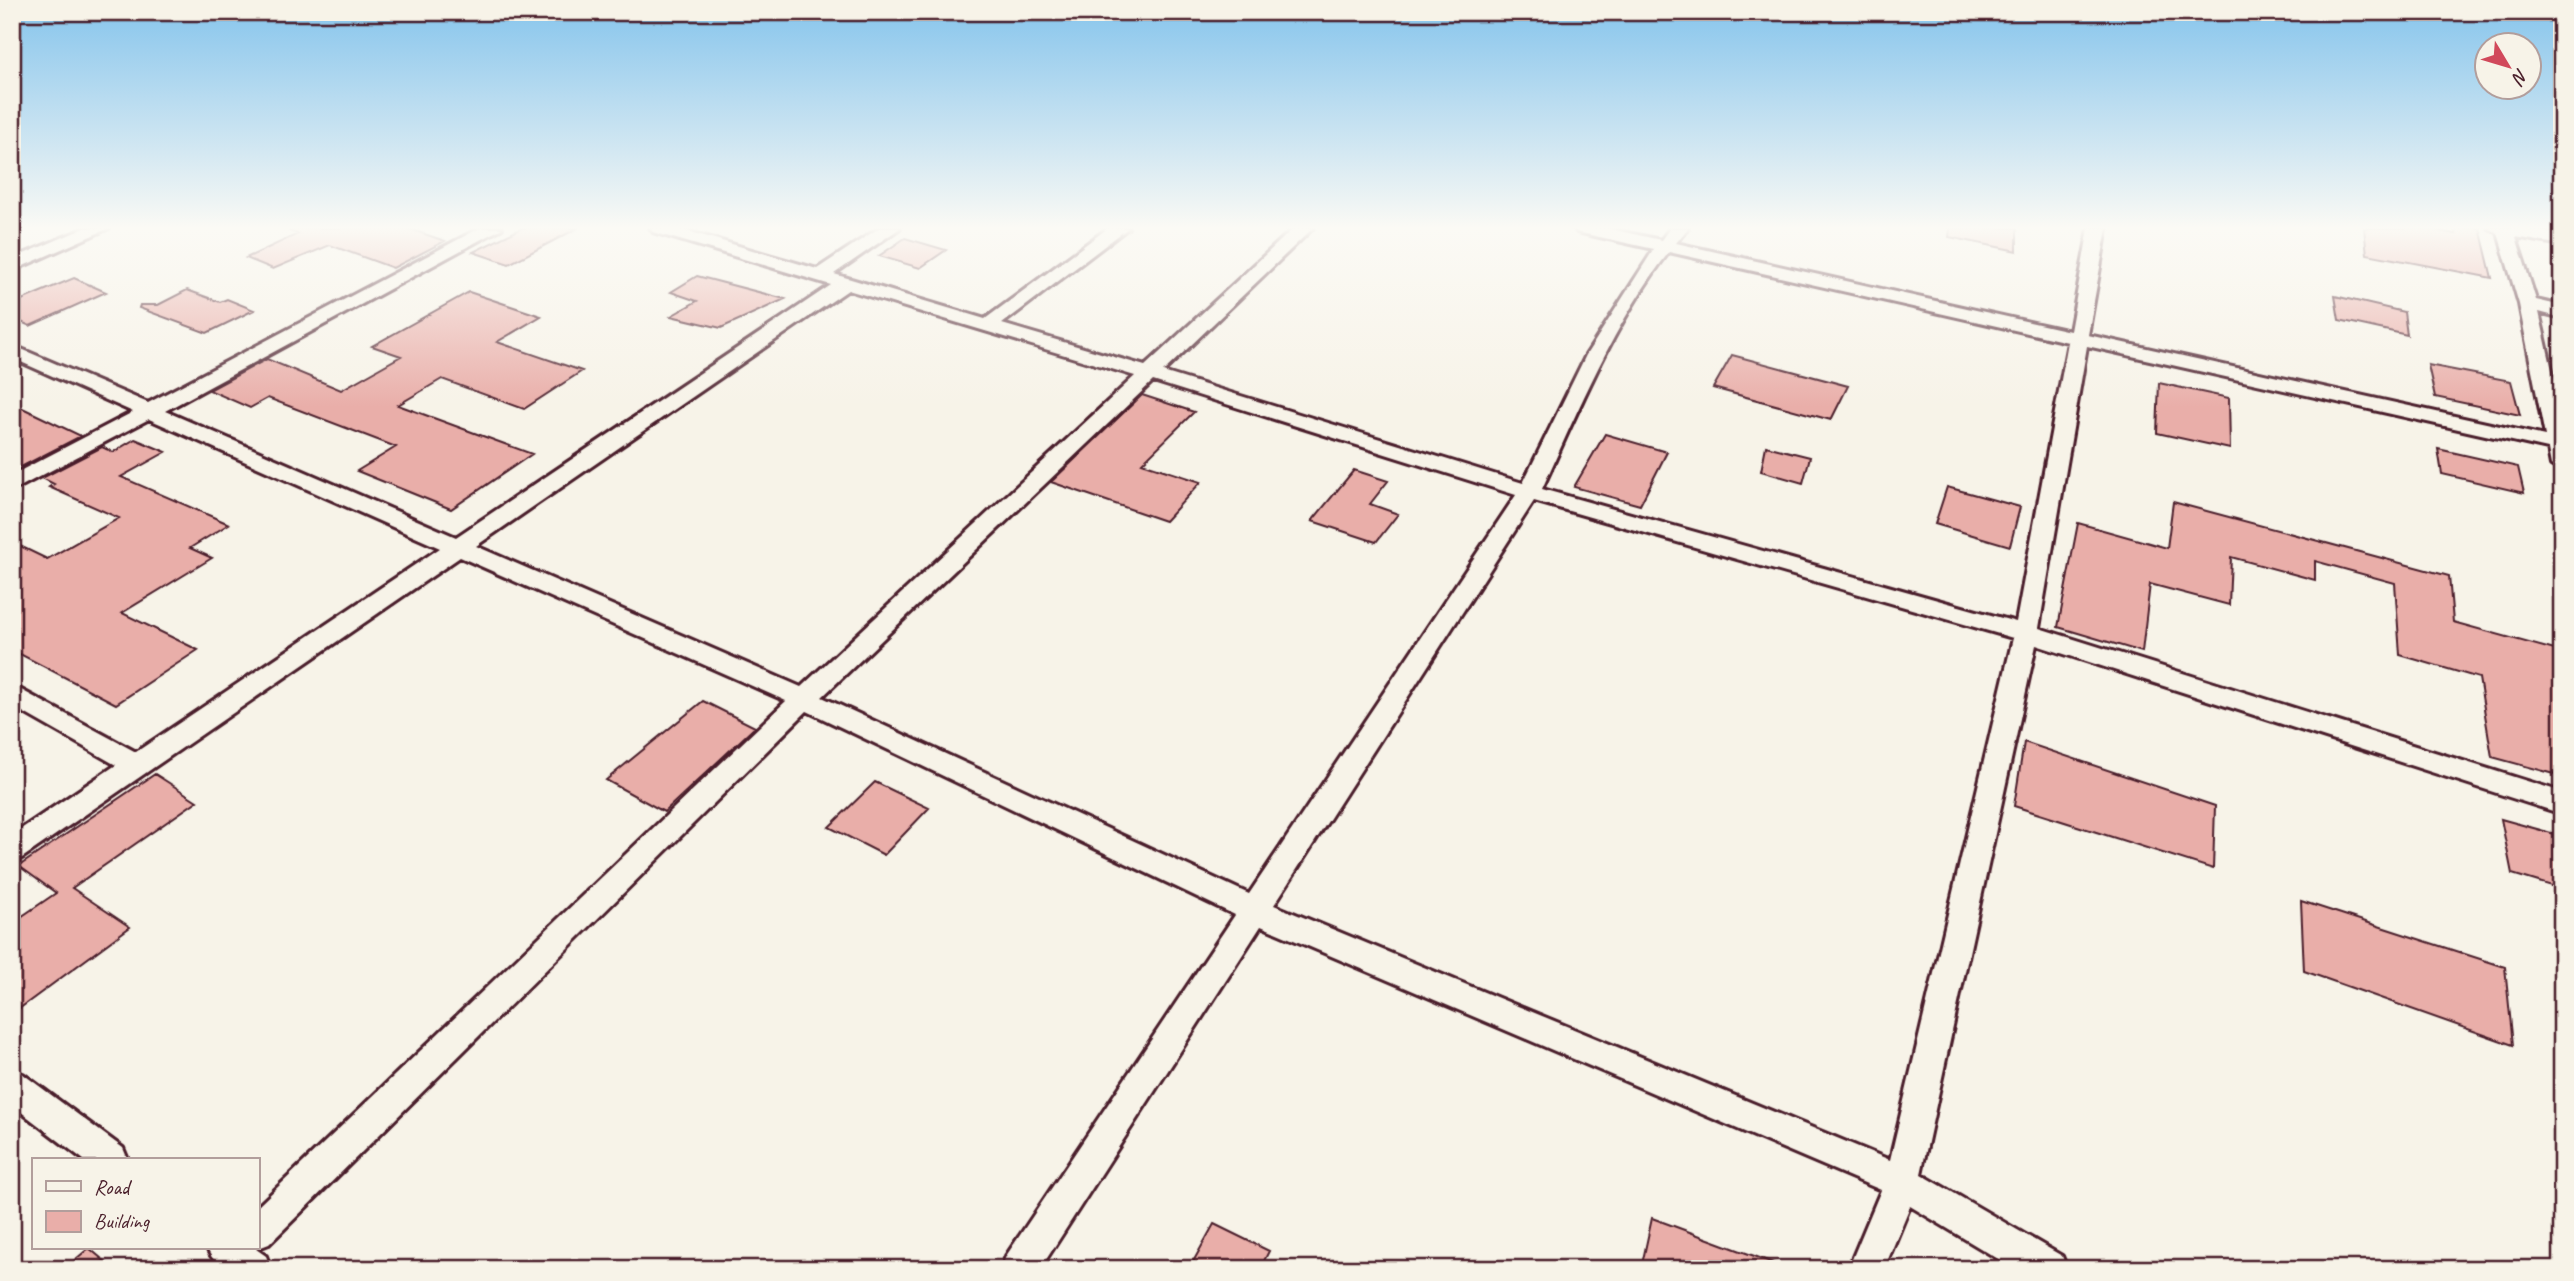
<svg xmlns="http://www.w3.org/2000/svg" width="2574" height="1281" font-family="Caveat,sans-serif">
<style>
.building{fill:#e9aea9;stroke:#4a1f2b;stroke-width:2}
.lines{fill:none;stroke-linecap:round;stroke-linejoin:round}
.minor-casing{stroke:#4a1f2b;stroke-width:6}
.minor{fill:#f7f3e8;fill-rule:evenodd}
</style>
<rect width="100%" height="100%" fill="#f7f3e8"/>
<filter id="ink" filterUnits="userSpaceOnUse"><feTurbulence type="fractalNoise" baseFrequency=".0143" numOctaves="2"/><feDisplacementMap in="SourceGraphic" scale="14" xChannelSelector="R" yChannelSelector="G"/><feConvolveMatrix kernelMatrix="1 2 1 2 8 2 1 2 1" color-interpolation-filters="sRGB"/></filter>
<g filter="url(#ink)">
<!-- building -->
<path class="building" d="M290,228h117l38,13 -52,27 -63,-23 -57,24 -27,-11 52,-24 -9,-3z
M522,228h56l-69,36 -36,-12z
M1950,228h67v23l-68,-14z
M2364,228h58l34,6 1,-6h23l12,50 -125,-24z
M905,238l41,12 -26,18 -41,-12z
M697,276l88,23 -64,29 -50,-12 26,-15 -26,-9z
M74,278l32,14 -76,34 -18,-8v-14z
M187,290l33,12 7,-3 27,11 -47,23 -68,-25 1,-3h18z
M469,292l72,24 -44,26 85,29 -58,38 -82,-30 -44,26 134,49 -81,55 -94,-38 39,-24 -128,-49 -18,10 -41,-18 58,-31 74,31 60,-34 -29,-10z
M2335,296l69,16 3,23 -68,-15z
M1732,355l116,31 -17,34 -118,-32z
M2428,365l83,16 9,34 -85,-18z
M2159,383l70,15 1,51 -73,-16z
M1142,395l52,17 -52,51 59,19 -36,39 -114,-39z
M12,403l69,33 -60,31 -9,-4z
M1605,434l62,18 -27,53 -66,-18z
M135,439l31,13 -45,25 108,47 -39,24 22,10 -90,55 76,37 -82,54 -104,-54v-108l35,17 72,-41 -70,-31 5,-3 -12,-6 60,-31 11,5z
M1766,446l44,11 -7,26 -42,-12z
M2438,449l80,18 6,26 -82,-19z
M1354,470l34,11 -18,23 28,10 -22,28 -64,-21z
M1947,487l73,20 -10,39 -75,-22z
M2173,502l276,74 4,46 109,30v124l-70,-19 -13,-79 -79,-23 -5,-72 -80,-22v19l-84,-23 -2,48 -79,-21 -8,68 -84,-25 20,-104 89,25z
M703,701l52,26 -91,85 -58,-32z
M2024,742l191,64 -2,63 -199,-63z
M155,774l42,27 -125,87 58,39 -118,87v-91l44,-30 -37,-27z
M875,782l54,26 -45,47 -55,-28z
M2501,819l61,17v53l-50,-15z
M2301,901l204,66 8,78 -209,-74z
M1652,1218l132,49v2h-143z
M1214,1224l55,27 -9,18h-71z
M89,1248l25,21h-50z"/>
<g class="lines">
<defs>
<path id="minor" d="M85,228h24l-97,43v-12z
M480,228h22l-337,183 291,126 375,-252 -178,-53 -3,-4h27l140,41 62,-41h21l-66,46 151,45 123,-91h20l-126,96 143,42 149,-138h19l-150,144 360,111 63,-128 68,-106 -77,-17 -3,-4h32l55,12 9,-12h18l-12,15 394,88 19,-103h18l-19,107 457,101 -26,-132 -21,-71 -9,-5h37l36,7v10l-46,-8 20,63 26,6v12l-23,-6 23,103v56l-11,-6 -3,-16 -461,-103 -48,282 523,164v22l-526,-169 -115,529 141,82 5,13h-52l-105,-63 -26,63h-36l33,-79 -620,-264 -221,343h-39l5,-13 229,-341 -428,-204 -538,533 -13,5 10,7 5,13c-26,0 -53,7 -64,-21h50v-41l529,-506 -326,-144 -438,301 -10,3v-26l104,-70 -104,-59v-21l124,67 304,-204 -291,-129 -137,72v-16l121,-63 -121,-54v-13l136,58zM1669,252l399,90 -52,280 -474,-133c37,-81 72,-166 127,-237zM848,290l287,86 -334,311 -325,-141zM1153,381l363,114 -267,399 -427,-197zM1534,501l479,137 -123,522 -616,-255z
M12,1070l11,4 100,74 5,12h-44l-72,-55z"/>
</defs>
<!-- minor casing -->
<use href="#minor" class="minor-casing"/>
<!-- minor -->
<use href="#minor" class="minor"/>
</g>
</g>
<!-- sky -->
<linearGradient id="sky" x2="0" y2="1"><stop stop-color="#85c4ec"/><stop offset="0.56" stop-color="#fbfaf5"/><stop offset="1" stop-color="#fbfaf5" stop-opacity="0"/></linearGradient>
<rect width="2574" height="407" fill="url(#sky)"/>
<!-- margin -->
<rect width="2574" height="1281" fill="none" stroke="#f7f3e8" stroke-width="42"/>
<rect x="21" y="21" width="2532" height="1239" fill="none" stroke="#4a1f2b" stroke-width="2.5" filter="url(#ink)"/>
<!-- legend -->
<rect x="32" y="1158" width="228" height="91" fill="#f7f3e8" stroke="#b29e9c" stroke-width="2"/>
<rect x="46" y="1181" width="35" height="10" fill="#f7f3e8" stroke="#b29e9c" stroke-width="2"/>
<text x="94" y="1194" font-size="21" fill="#4a1f2b">Road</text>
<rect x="46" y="1211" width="35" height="21" fill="#e9aea9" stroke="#b29e9c" stroke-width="2"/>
<text x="94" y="1228" font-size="21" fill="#4a1f2b">Building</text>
<!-- north arrow -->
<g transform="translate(2508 66) rotate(128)"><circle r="33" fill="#f7f3e8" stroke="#b29e9c" stroke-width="2"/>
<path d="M0-5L12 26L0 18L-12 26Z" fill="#d1495b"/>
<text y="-10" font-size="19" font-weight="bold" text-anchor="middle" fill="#4a1f2b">N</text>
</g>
</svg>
